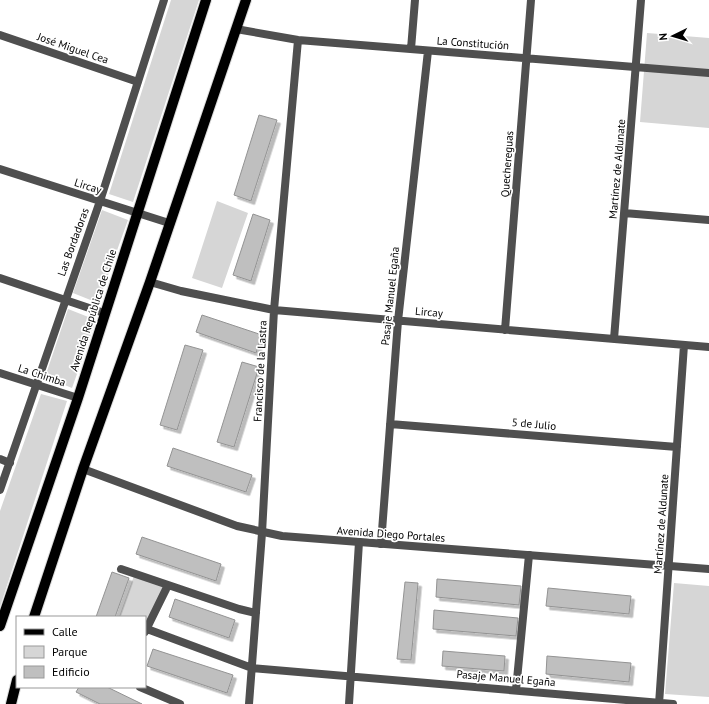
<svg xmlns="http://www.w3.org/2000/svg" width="709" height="704" font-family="'PT Sans',sans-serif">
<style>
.green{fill:#d6d6d6}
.building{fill:#bfbfbf;stroke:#939393;filter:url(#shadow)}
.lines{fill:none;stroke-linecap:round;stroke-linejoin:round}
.primary-casing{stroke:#dbdbdb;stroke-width:12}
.minor{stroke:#4f4f4f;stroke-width:8}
.tertiary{stroke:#4f4f4f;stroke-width:8}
.primary{stroke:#000;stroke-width:10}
.labels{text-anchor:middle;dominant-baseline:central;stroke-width:3.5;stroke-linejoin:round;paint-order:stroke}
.street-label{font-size:11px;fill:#000;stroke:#fff}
</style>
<defs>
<filter id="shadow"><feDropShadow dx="3.5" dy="3.5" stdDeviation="0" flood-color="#0004"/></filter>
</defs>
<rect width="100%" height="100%" fill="#fff"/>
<!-- green -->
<path class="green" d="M171,0h28l-66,202 -24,-8z
M647,33l62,5v90l-69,-6z
M217,201l31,12 -26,75 -30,-10z
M102,210l26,10 -30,83 -25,-10z
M68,309l28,11 -24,68 -27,-11z
M41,394l26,7 -67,206v-96z
M134,576l37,13 -26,49v-21h-26z
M674,583l35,3v111l-44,-3z"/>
<!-- building -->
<path class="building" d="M259,115l18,5 -26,81 -17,-6z
M253,214l17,6 -19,61 -18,-6z
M202,315l60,20 -6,18 -60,-21z
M185,345l18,5 -26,80 -17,-5z
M242,362l17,5 -25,80 -17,-5z
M173,448l79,27 -6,17 -79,-26z
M142,537l79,27 -5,17 -80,-27z
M112,572l17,6 -14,39h-19z
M437,579l84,7 -2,19 -83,-8z
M405,582l13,1 -7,77 -14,-1z
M548,588l83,8 -2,18 -83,-8z
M175,599l60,21 -6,18 -60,-21z
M434,610l84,8 -2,18 -83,-7z
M153,649l80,26 -6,18 -80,-27z
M443,651l62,5 -1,15 -62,-5z
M547,656l84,7 -2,19 -83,-8z
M79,687h28l35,17h-42l-24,-12z"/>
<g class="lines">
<defs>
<path id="primary" d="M34,617l49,-148 67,-187 96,-282
M0,626l78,-228 128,-398
M11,704l6,-24"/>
</defs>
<!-- primary casing -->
<use href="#primary" class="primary-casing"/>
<!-- minor -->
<path class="minor" d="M236,29l62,11 411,33
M0,35l138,47
M411,49l4,-49
M0,169l169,54
M624,213l85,7
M0,278l104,35
M150,282l31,9 93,19 435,37
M505,330l26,-330
M614,339l27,-339
M0,373l78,25
M390,424l287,23
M0,459l10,4
M0,490l100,-289 64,-201
M381,544l17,-223 30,-270
M121,569l118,40 17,4
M147,629l105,39 421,36
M145,632l23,-47
M140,687l40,17
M516,690l13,-135
M249,704l13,-171 12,-223 24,-270
M349,704l10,-162
M659,704l25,-359"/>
<!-- tertiary -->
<path class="tertiary" d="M83,469l154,57 45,10 427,33"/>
<!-- primary -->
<use href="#primary" class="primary"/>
</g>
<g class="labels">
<!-- street labels -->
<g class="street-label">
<text transform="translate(473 43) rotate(4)">La Constitución</text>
<text transform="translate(73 48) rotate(19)">José Miguel Cea</text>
<text transform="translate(507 164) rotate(-86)">Quechereguas</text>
<text transform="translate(617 169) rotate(-85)">Martínez de Aldunate</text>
<text transform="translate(88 186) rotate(18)">Lircay</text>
<text transform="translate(73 242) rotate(-70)">Las Bordadoras</text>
<text transform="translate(390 296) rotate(-84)">Pasaje Manuel Egaña</text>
<text transform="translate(93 310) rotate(-72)">Avenida República de Chile</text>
<text transform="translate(429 312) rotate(5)">Lircay</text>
<text transform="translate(260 371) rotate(-87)">Francisco de la Lastra</text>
<text transform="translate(42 375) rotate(18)">La Chimba</text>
<text transform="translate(534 424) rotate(5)">5 de Julio</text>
<text transform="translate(661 524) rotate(-86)">Martínez de Aldunate</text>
<text transform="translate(391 534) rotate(4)">Avenida Diego Portales</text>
<text transform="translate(506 678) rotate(5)">Pasaje Manuel Egaña</text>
</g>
</g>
<!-- legend -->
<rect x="16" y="616" width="130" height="72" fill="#ffffff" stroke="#999999"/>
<rect x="24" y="629" width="20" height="6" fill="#000000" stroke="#999999"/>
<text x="52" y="636" font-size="12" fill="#000000">Calle</text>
<rect x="24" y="646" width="20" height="12" fill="#d6d6d6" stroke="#999999"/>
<text x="52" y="656" font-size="12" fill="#000000">Parque</text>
<rect x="24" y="666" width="20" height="12" fill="#bfbfbf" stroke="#999999"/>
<text x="52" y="676" font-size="12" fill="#000000">Edificio</text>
<!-- north arrow -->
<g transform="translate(673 36) rotate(265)" stroke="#ffffff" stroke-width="3" paint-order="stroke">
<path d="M0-3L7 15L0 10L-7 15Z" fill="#000000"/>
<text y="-6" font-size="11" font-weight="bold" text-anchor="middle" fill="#000000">N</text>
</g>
</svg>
